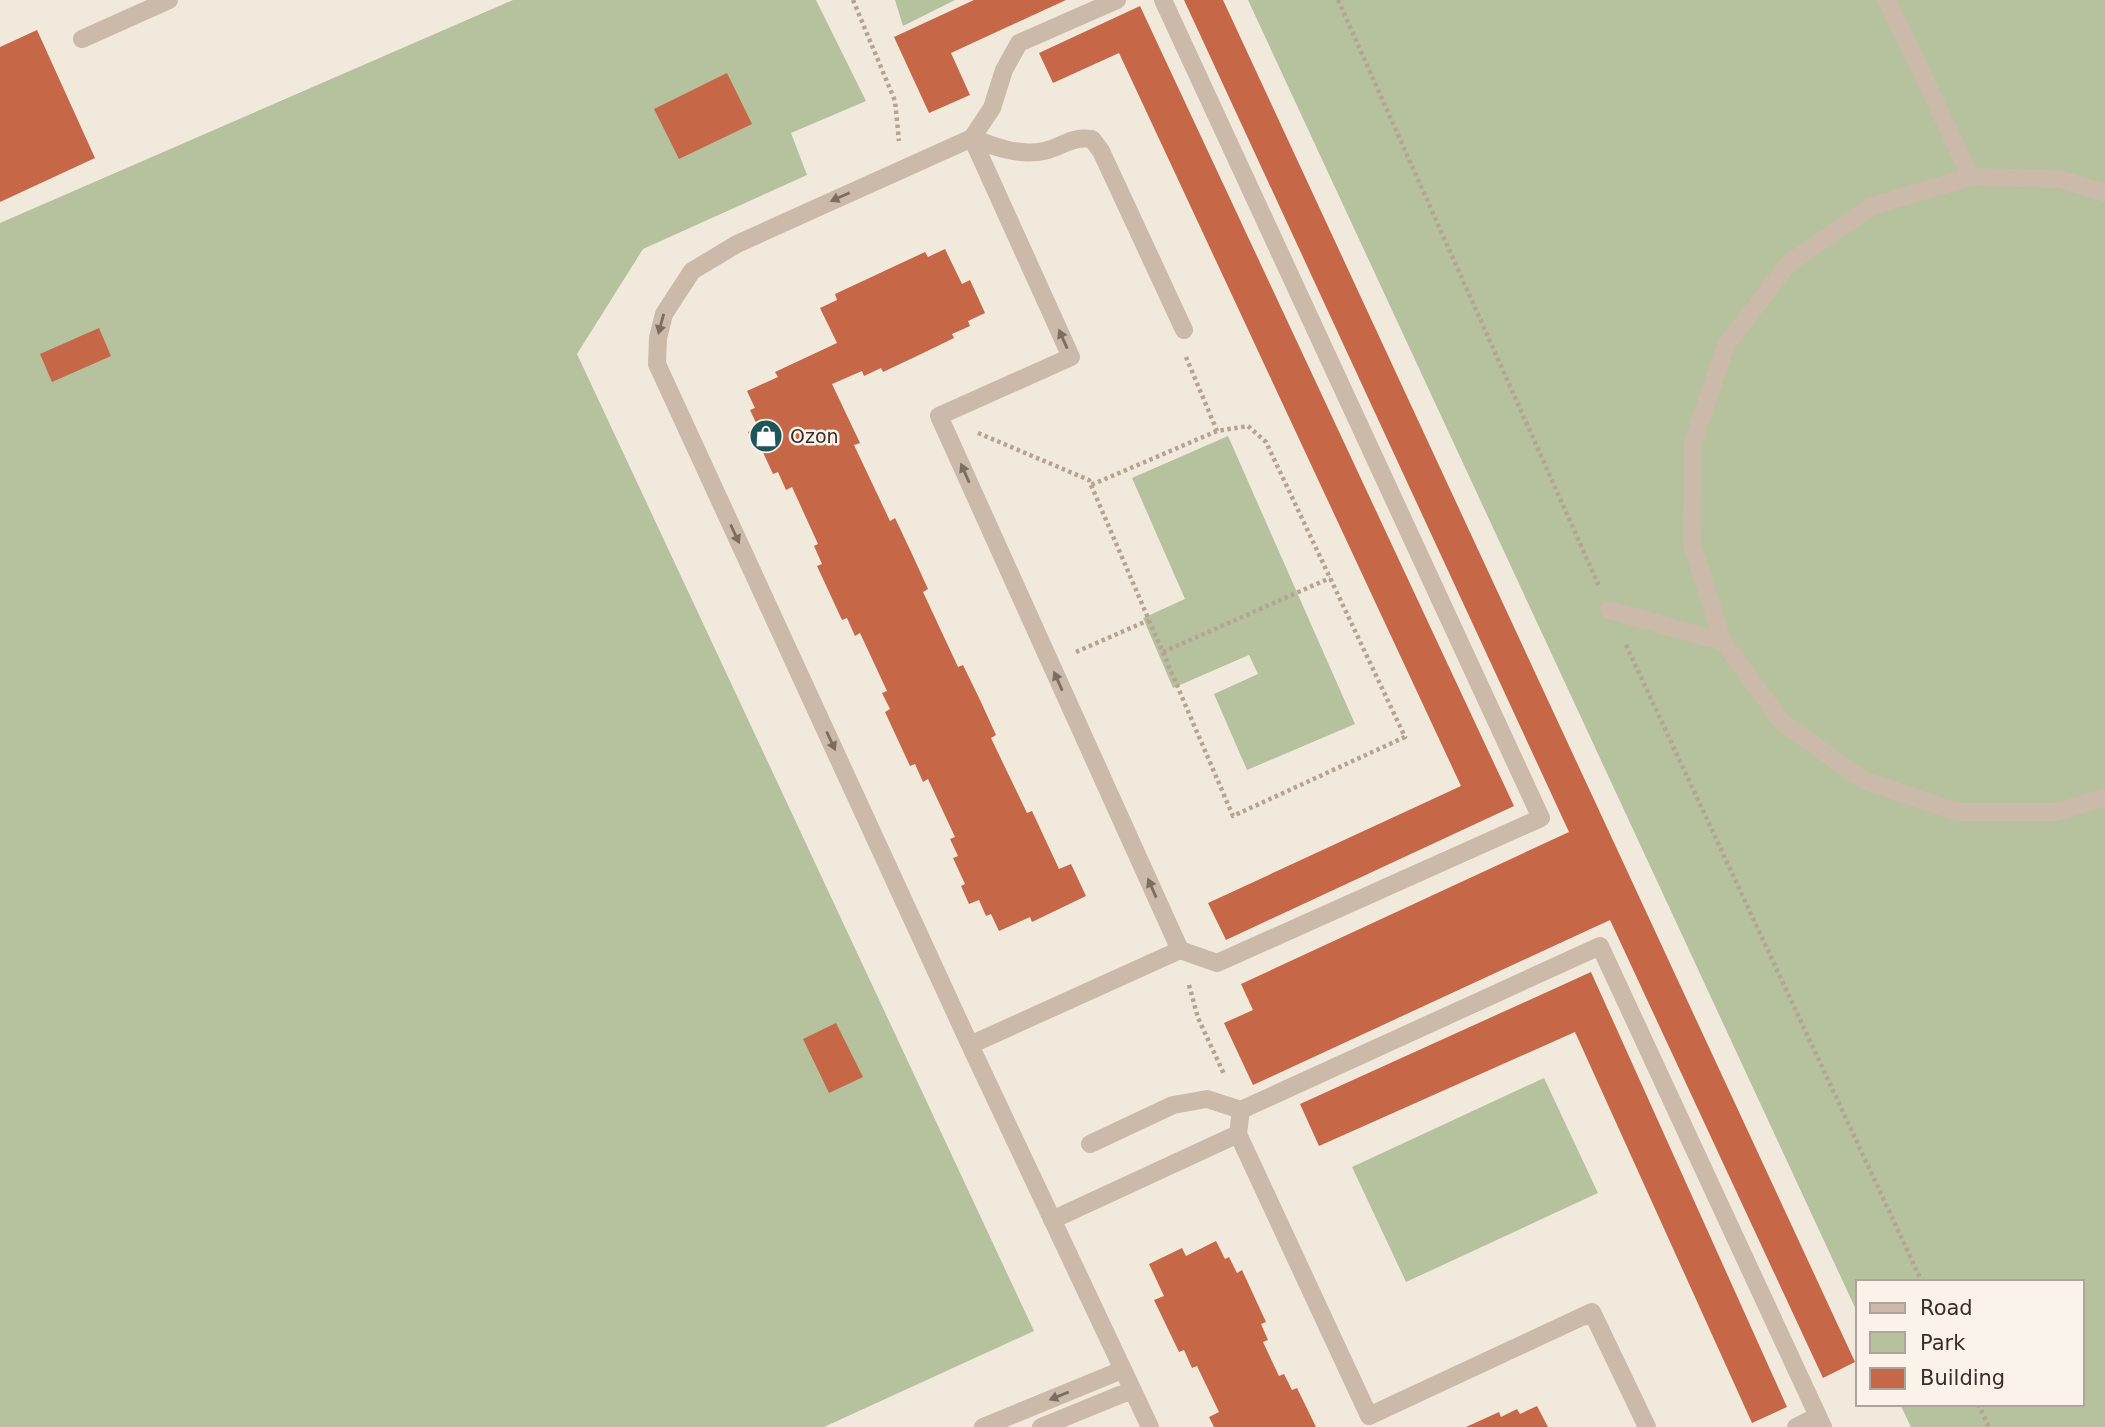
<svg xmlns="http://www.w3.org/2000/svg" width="2105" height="1427" font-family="'DejaVu Sans',sans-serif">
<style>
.green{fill:#b5c29d}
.building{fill:#c66747}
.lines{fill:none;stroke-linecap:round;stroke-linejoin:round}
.path{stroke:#b7a393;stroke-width:4.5;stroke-dasharray:3.5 3.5;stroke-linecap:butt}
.minor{stroke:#cbb9a9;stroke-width:18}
.oneway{fill:#7a6d63}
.labels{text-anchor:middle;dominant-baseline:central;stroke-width:5;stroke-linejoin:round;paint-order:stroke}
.poi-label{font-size:19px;fill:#382e29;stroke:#faf3ea;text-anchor:start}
</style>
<rect width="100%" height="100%" fill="#f2e9dd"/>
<!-- green -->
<path class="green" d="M513,0h303l50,101 -75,32 16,42 -164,74 -66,105 457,977 -210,96h-824v-1204z
M895,0h60l-52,26z
M1248,0h857v1427h-194l-11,-23h182v-122h-224v32z
M1228,436l127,288 -108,46 -33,-76 44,-20 -9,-19 -76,33 -30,-70 42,-19 -53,-121z
M1544,1078l54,115 -192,89 -54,-115z"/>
<!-- building -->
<path class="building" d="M974,0h92l-115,53 19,42 -41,18 -35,-76z
M1184,0h39l632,1362 -32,16 -213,-458 -357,165 -29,-62 29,-13 -12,-26 328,-152z
M1140,6l374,800 -288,134 -18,-37 253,-117 -342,-733 -66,30 -14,-30z
M37,30l58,128 -95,44v-155z
M727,73l25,51 -73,35 -25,-50z
M945,249l17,35 8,-4 15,33 -17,8 2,5 -18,8 2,4 -35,17 -36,17 -2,-4 -17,8 -2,-5 -30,13 28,59 -6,2 36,76 5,-3 17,36 16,35 -5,3 35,75 5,-2 17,35 16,35 -5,3 36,75 5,-2 27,58 12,-5 15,32 -54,26 -2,-5 -31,14 -8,-17 -5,2 -7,-16 -10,4 -8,-18 4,-2 -12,-26 5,-2 -8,-17 5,-2 -27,-58 -5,3 -8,-18 -5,2 -25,-54 5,-3 -8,-16 5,-2 -27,-58 -5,3 -8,-18 -5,2 -25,-54 5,-2 -8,-18 4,-2 -26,-57 -6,3 -8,-18 -5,2 -12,-26 -5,2 -8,-18 10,-5 -8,-17 5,-2 -8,-17 31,-14 -3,-5 62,-29 -17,-35 17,-8 -2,-6 90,-42 3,5z
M99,328l12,28 -59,26 -12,-28z
M1591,972l196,435 -35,16 -177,-391 -256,114 -19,-42z
M836,1023l27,54 -34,16 -26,-54z
M1216,1241l9,18 4,-2 8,16 5,-3 24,52 -5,2 7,16 -5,2 16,34 5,-2 8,16 5,-2 19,39h-102l-5,-10 10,-5 -22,-46 -5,2 -8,-18 -5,2 -25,-52 10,-4 -15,-32 33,-16 4,8z
M1537,1406l11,21h-82l33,-15 2,5 16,-8 3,5z"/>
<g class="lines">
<!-- path -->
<path class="path" d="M853,0l42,101 4,40
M1338,0l261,586
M1186,357l31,74
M978,433l111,47 2,5 142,331 172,-79 -139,-295 -18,-16 -31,5 -126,54
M1626,645l296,637
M1076,652l73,-32
M1163,652l167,-74
M1189,985l9,33 26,56
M1978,1404l11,23"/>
<!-- minor -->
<path class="minor" d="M1117,0l-98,43 -15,27 -12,38 -20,30 -235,106 -45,27 -28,43 -6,24 -1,26 313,681 180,382
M1887,0l84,177
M82,39l87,-39
M972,138l99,219 -132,59 241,534
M972,138c23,9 47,18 72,13 19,-4 26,-15 48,-12l9,12 83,179
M2105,193l-46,-14 -88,-2 -99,29 -84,58 -62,81 -33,97 -1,102 31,98 59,80 81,58 94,32h100l48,-15
M1609,610l114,32
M970,1045l210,-95 37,13 324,-145 -378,-818
M1238,1134l3,-24 359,-164 223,481
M1090,1144l83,-39 34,-6 34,11
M1052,1220l186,-86 131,282 223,-104 55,115
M983,1427l139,-57
M1041,1427l91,-37
M1796,1427l22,-11"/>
</g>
<!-- one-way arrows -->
<defs><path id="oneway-solid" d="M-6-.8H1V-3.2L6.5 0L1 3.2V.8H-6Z" transform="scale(1.75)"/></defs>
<g class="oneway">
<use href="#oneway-solid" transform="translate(840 197) rotate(156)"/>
<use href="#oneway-solid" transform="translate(661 324) rotate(105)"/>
<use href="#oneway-solid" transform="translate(1063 339) rotate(-114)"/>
<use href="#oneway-solid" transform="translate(965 473) rotate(-114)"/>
<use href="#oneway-solid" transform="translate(735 534) rotate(65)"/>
<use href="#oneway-solid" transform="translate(1058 681) rotate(-114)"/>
<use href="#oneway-solid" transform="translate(831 741) rotate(65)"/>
<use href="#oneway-solid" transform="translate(1152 888) rotate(-114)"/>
<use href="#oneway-solid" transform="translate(1059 1396) rotate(158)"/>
</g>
<!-- icons -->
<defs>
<symbol id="shop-disc" viewBox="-11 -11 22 22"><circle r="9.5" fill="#1e555a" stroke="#faf3ea"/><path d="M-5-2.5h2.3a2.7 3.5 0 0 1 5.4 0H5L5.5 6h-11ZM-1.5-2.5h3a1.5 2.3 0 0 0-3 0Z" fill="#fff"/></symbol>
</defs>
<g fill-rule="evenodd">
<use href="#shop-disc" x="747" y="417" width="38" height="38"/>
</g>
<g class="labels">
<!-- poi labels -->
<g class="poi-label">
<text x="790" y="436">Ozon</text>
</g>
</g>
<!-- legend -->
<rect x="1856" y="1280" width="228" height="126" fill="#faf3ea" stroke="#aca49d" stroke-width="2"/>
<rect x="1870" y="1303" width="35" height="10" fill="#cbb9a9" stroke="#aca49d" stroke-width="2"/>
<text x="1920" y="1315" font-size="21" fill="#382e29">Road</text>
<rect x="1870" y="1332" width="35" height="21" fill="#b5c29d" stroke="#aca49d" stroke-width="2"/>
<text x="1920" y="1350" font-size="21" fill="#382e29">Park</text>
<rect x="1870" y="1368" width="35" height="21" fill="#c66747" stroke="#aca49d" stroke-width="2"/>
<text x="1920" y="1385" font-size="21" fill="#382e29">Building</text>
</svg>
